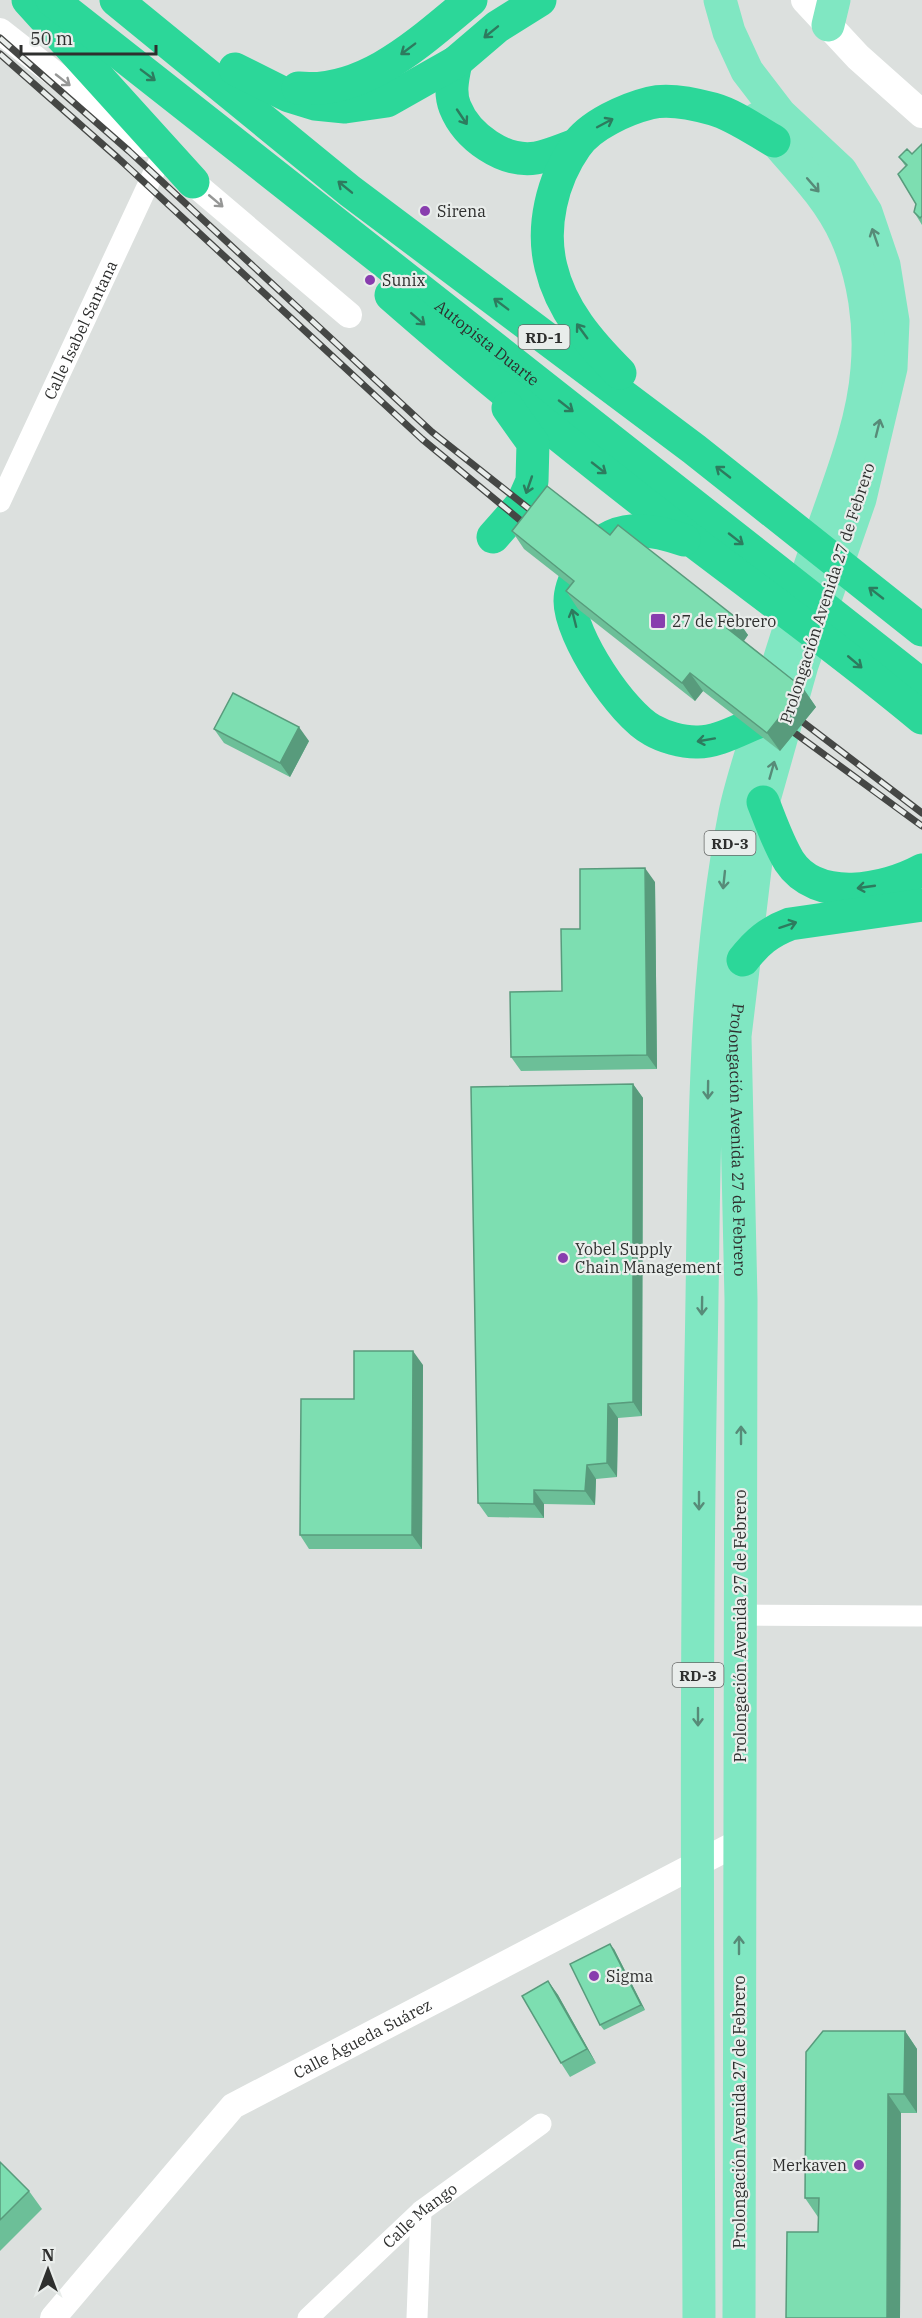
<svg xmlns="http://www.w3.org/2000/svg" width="922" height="2318" font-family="'IBM Plex Serif',serif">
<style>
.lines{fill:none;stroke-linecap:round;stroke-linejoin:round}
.minor{stroke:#fff;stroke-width:21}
.tertiary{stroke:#fff;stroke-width:26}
.secondary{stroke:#fff;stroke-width:28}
.primary{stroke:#80e7c2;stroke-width:33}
.motorway{stroke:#2cd799;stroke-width:33}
.rail-casing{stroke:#454745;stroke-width:7}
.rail{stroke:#e9edeb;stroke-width:4.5;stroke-dasharray:14;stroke-linecap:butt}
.wall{fill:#6cbf98}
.shaded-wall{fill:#589b7c}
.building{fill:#7ddeb1;stroke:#589b7c;stroke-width:1.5}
.oneway{stroke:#2d7b5e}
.oneway2{stroke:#969796}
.oneway3{stroke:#578b78}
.poi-dot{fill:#883dae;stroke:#e9edeb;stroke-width:2}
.labels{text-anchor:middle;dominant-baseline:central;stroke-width:4.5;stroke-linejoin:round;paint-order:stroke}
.shield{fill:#e9edeb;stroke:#666867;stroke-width:1.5}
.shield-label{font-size:15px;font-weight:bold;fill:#2e2f2e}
.poi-label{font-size:16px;fill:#2e2f2e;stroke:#e9edeb;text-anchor:start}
.street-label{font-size:16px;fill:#2e2f2e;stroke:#e9edeb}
</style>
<rect width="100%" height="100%" fill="#dce0de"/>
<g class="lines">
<!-- minor -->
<g class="minor">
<path id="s1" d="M0,502l161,-345"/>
<path d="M739,1615l183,1"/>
<path id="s2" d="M308,2318l113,-107 120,-87"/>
<path d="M417,2318l4,-107"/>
</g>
<!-- tertiary -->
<g class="tertiary">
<path d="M0,31l144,113"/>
<path d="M178,170l171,145"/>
<path id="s3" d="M53,2318l180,-212 506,-264"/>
</g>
<!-- secondary -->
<path class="secondary" d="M805,0l53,57 64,57"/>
<!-- primary -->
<g class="primary">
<path id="s4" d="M720,0l9,32 18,39 33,43 61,57 25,41 18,53 9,56 -2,47 -31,131 -58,166 -39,138 -28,233 6,263 -2,1019"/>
<path d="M828,25l6,-25"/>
<path d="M699,2318c-1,-321 -4,-642 2,-963 4,-180 -1,-364 34,-542 5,-25 14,-51 21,-76 20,-69 42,-137 66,-205 18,-52 41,-108 45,-163 4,-44 -3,-93 -21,-133 -20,-45 -59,-79 -89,-117"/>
</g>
<!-- motorway -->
<g class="motorway">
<path d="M28,0l165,182"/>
<path id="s5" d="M52,0l870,685"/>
<path d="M116,0l234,191 344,258 228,181"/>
<path d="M456,62c-3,15 -7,30 -1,45 12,30 49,56 81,51 13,-2 28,-9 40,-13"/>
<path d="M235,69l54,27 26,8 30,3 42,-6 69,-39 41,-35 43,-27"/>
<path d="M298,88c68,7 125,-49 173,-88"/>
<path d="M391,295c99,87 202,169 307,250 75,57 151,112 224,173"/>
<path d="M620,373c-30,-30 -59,-63 -69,-106 -10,-40 1,-87 25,-121 14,-21 50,-37 74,-43 19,-5 45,1 63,6 21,6 42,21 61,32"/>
<path d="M493,537l29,-33 10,-23 1,-38 -25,-35"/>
<path d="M684,540c-42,-15 -79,-16 -103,27 -6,11 -11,22 -11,34 0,35 52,113 82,129 12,7 30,12 44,12 21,1 46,-14 65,-21"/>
<path d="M763,802c8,20 15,41 26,59 28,43 96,29 133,9"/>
<path d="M743,960c14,-18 26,-28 47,-36l132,-19"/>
</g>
<defs>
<path id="rail" d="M0,38l129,113 303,281 110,87
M0,54l118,104 304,281 110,91
M791,713l131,100
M781,723l141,103"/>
</defs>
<!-- rail casing -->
<use href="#rail" class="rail-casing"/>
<!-- rail -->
<use href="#rail" class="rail"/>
</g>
<!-- wall -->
<path class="wall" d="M922,144v81l-8,-13 2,-8 -10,-37 -7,-10 13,-3z
M512,531l98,4 125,82 13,18 -4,6 59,47 13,19 -36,44 -77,-60 -8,10 -117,-92 -12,-18 4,-6 -46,-36z
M214,729l95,12 -19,36 -66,-34z
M655,882l2,187 -136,2 -10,-14 51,-66 18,-62z
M633,1084l10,14 -1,318 -24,2 -1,59 -21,2 -1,26 -51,-1v14l-56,-1 -10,-14z
M423,1365l-1,184h-113l-9,-14z
M614,1949l31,61 -41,20 -4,-5z
M548,1981l10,14 38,68 -26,14 -9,-14z
M905,2031l12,18v64h-16l-1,205h-114l32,-86v-15l-13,-19z
M0,2162l29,29 13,18 -42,42z"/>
<!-- shaded-wall -->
<path class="shaded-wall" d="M735,617l13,18 -8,11 -13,-18z
M690,673l13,18 -8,10 -13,-18z
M803,688l13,19 -36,44 -13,-18z
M299,727l10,14 -19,36 -10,-14z
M645,868l10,14 2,187 -10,-14z
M633,1084l10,14 -1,318 -9,-14z
M413,1351l10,14 -1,184 -10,-14z
M608,1404l10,14 -1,59 -10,-14z
M587,1465l9,14 -1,26 -10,-14z
M534,1490l10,14v14l-10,-14z
M610,1944l4,5 31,61 -4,-5z
M548,1981l10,14 38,68 -9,-14z
M905,2031l12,18v64l-13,-19z
M888,2094l13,19 -1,205h-13z"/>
<!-- building -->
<path class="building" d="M922,144v72l-2,2 -6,-6 2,-8 -18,-30 9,-9 -8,-8 8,-8 5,5z
M547,486l63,49 8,-10 117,92 -8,11 76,60 -36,45 -77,-60 -8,10 -116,-92 8,-10 -62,-50z
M233,693l66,34 -19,36 -66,-34z
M645,868l2,187 -136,2 -1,-65 52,-1 -1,-62h19v-60z
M633,1084v318l-25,2 -1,59 -20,2 -2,26 -51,-1v14l-56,-1 -7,-416z
M354,1351h59l-1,184h-112l1,-136h53z
M610,1944l31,61 -41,20 -30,-61z
M548,1981l39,68 -26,14 -39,-67z
M823,2031h82l-1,63h-16l-1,224h-101l1,-86h31l1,-34h-14l1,-146z
M0,2162l29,29 -29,29z"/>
<!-- one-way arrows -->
<defs><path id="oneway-shaft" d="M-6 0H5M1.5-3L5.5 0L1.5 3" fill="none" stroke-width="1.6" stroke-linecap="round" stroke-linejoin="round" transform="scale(1.5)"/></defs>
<g class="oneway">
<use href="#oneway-shaft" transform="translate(491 32) rotate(141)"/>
<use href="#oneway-shaft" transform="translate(408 49) rotate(143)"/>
<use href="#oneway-shaft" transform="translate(148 75) rotate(37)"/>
<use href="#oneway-shaft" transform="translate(462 117) rotate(56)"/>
<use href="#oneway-shaft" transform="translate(605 123) rotate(-28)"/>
<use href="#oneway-shaft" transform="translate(345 187) rotate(-141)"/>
<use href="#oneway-shaft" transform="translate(501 304) rotate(-143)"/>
<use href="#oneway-shaft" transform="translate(418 319) rotate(41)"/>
<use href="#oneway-shaft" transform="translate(582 331) rotate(-126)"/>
<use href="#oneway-shaft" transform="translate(566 406) rotate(38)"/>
<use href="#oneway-shaft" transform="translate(599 468) rotate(38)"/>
<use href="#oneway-shaft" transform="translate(723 472) rotate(-142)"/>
<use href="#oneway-shaft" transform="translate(529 485) rotate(109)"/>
<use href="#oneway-shaft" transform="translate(736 539) rotate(38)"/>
<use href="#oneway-shaft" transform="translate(876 593) rotate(-142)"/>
<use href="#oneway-shaft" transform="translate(574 618) rotate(-104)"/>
<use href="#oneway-shaft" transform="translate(855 662) rotate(40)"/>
<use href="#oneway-shaft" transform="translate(706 740) rotate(170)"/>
<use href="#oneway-shaft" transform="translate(866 887) rotate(172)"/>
<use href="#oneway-shaft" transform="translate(788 925) rotate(-18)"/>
</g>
<g class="oneway2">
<use href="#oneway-shaft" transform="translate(63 80) rotate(38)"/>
<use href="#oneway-shaft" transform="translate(216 201) rotate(40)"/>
</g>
<g class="oneway3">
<use href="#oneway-shaft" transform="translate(813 185) rotate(49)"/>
<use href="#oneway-shaft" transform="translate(875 237) rotate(-109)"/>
<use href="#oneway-shaft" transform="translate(878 428) rotate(-76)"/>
<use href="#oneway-shaft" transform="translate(772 770) rotate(-74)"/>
<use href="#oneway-shaft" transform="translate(724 880) rotate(96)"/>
<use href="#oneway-shaft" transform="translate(708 1090) rotate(91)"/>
<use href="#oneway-shaft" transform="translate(702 1306) rotate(91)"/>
<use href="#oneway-shaft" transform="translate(741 1435) rotate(-90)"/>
<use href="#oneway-shaft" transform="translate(699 1501) rotate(90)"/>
<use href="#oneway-shaft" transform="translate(698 1717) rotate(90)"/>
<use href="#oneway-shaft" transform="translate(739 1945) rotate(-90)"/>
</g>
<!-- markers -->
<g class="poi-dot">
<circle cx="425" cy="211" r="6"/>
<circle cx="370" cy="280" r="6"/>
<rect x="650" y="613" width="16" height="16" rx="3"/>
<circle cx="563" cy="1258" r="6"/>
<circle cx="594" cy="1976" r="6"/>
<circle cx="859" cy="2165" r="6"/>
</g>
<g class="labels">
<!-- shield labels -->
<g class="shield">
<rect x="518.5" y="325" width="51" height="24" rx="4.5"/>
<rect x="704.5" y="831" width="51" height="24" rx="4.5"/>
<rect x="672.5" y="1663" width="51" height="24" rx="4.5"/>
</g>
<g class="shield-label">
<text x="544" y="337">RD-1</text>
<text x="730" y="843">RD-3</text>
<text x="698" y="1675">RD-3</text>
</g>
<!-- poi labels -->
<g class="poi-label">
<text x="437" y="211">Sirena</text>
<text x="382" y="280">Sunix</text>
<text x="672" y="621">27 de Febrero</text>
<text x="575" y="1249">Yobel Supply<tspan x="575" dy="18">Chain Management</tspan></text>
<text x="606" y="1976">Sigma</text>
<text x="847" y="2165" text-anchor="end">Merkaven</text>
</g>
<!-- street labels -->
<g class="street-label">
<text stroke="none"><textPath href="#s1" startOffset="190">Calle Isabel Santana</textPath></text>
<text stroke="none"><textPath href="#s5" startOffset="554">Autopista Duarte</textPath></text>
<text transform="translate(827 593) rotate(-72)">Prolongación Avenida 27 de Febrero</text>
<text stroke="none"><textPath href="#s4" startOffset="1214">Prolongación Avenida 27 de Febrero</textPath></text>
<text transform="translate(740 1626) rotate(-90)">Prolongación Avenida 27 de Febrero</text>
<text stroke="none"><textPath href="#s3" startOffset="424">Calle Águeda Suárez</textPath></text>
<text transform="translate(739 2112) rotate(-90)">Prolongación Avenida 27 de Febrero</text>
<text stroke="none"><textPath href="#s2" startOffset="152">Calle Mango</textPath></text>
</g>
</g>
<!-- north arrow -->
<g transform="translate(48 2270)" stroke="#e9edeb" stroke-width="4.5" paint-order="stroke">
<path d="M0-4.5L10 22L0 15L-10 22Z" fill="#2e2f2e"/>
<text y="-9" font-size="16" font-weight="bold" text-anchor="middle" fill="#2e2f2e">N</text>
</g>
<!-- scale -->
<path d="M21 45v9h135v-9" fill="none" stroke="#2e2f2e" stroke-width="3"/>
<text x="30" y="45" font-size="18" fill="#2e2f2e" stroke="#e9edeb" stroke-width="4.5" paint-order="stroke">50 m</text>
</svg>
